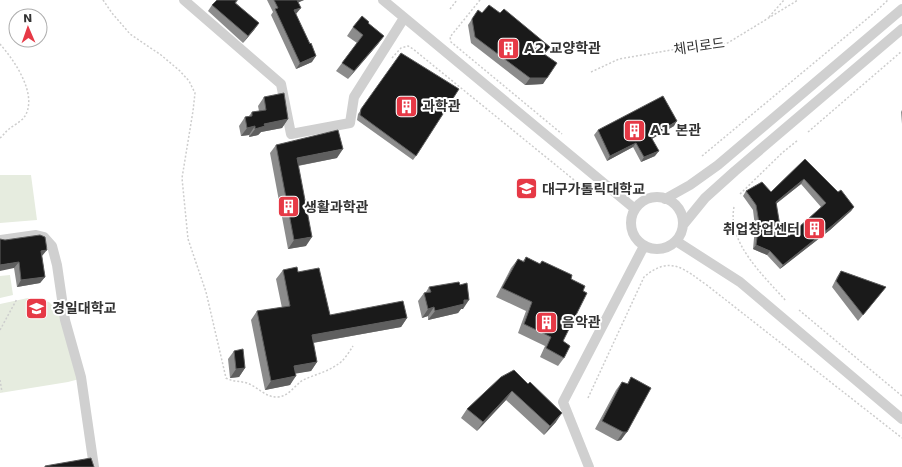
<svg xmlns="http://www.w3.org/2000/svg" width="902" height="467" font-family="'DejaVu Sans','Noto Sans KR',sans-serif">
<style>
.green{fill:#e6ecdf}
.lines{fill:none;stroke-linecap:round;stroke-linejoin:round}
.path{stroke:#cdcdcd;stroke-width:1.5;stroke-dasharray:2 2;stroke-linecap:butt}
.minor{stroke:#d0d0d0;stroke-width:10}
.wall{fill:#8c8c8c;fill-rule:evenodd}
.shaded-wall{fill:#5f5f5f}
.building{fill:#1a1a1a;stroke:#5f5f5f;fill-rule:evenodd}
.labels{text-anchor:middle;dominant-baseline:central;stroke-width:4;stroke-linejoin:round;paint-order:stroke}
.street-label{font-size:14px;fill:#333;stroke:#fff}
.poi-label{font-size:14px;font-weight:bold;fill:#333;stroke:#fff;text-anchor:start}
</style>
<rect width="100%" height="100%" fill="#fff"/>
<!-- green -->
<path class="green" d="M0,175h31l6,45 -37,3z
M10,275l3,20 -13,3v-22z
M28,298l21,4 19,19 15,57 -15,4 -68,11v-89z"/>
<g class="lines">
<!-- path -->
<path class="path" d="M103,0l9,13 18,21 31,21 19,16 9,10 6,12 -2,18 -11,67 6,61 18,53 20,86c7,4 14,3 21,5 11,4 19,15 31,14 11,-1 16,-11 25,-17 13,-6 28,-9 39,-19 4,-4 8,-10 11,-15
M480,0l-30,37 1,5 111,92
M450,9l7,-9
M769,17l15,-17
M0,44c14,16 38,50 25,72 -3,5 -11,9 -16,13 -4,3 -6,7 -9,9
M392,58l9,-10 7,-2 5,3 171,139
M591,72l28,-13 58,-10 49,-5 72,-44
M808,132l94,-81
M702,156l172,-143 14,-13
M740,194l42,-41 16,-13
M734,207c-7,36 30,69 52,94
M799,310l103,86
M0,330l17,-31
M0,380l2,12
M588,398l56,-121c27,-23 41,-7 64,9l194,152"/>
<!-- minor -->
<path class="minor" d="M184,0l97,84 10,50 59,-11 4,-26 50,-79
M383,0l252,209
M631 223a26 26 0 1 1 52 0a26 26 0 1 1-52 0Z
M665,199l25,-14 28,-20 184,-156
M683,225l22,-27 30,-27 167,-142
M0,240l36,-5 8,2 8,9 5,19 8,55 16,57 13,90
M676,241l64,41 162,137
M589,467l-26,-65 81,-156"/>
</g>
<!-- wall -->
<path class="wall" d="M217,0h21l-2,3 23,20 -5,7 -11,13 -35,-32 4,-6z
M267,0h37l-6,2 -2,12 16,48 -16,7 -25,-54 2,-3z
M478,10l66,45 -1,29 -18,1 -54,-42 -3,-18z
M368,23l16,13 -6,8 -30,35 -12,-8 21,-28 -10,-7 6,-9z
M401,53l15,103 -3,4 -56,-40 1,-6z
M264,97l24,22 -6,9 -21,4 -3,3 -9,2v-2l-8,1 -2,-10 6,-9 4,-1 3,-4 7,-1 -1,-5z
M902,110v14l-1,-12z
M674,126l-22,13 3,17 -14,6 -8,-15 -26,14 -13,-26 4,-5z
M276,145l61,13 -39,8 8,80 -18,3 -18,-96z
M805,159l33,33 16,15 -3,4 -21,19 -50,39 -13,-14 -14,-6 2,-22 -2,-17 -10,-14 3,-5 25,1zM801,184l20,23 -32,29 -9,-10 -4,-22z
M0,239l42,17 3,21 -5,6 -23,4 -3,-19z
M526,257l45,22 12,12 -20,50 1,17 -6,8 -18,-9 5,-11 -27,-13 8,-22 -30,-14 15,-29 7,-9 5,2z
M283,270l15,2 32,43 77,3 -6,9 -88,16 4,19 -6,9 -15,2 -6,12 -25,5 -14,-70 6,-9 25,-3 -6,-29z
M841,271l45,16 -28,34 -26,-34 5,-10z
M429,287l34,22h-2l-3,4 -30,7v-4l-6,2 -4,-17 6,-8 2,-1z
M234,351l11,17 -6,9 -9,1 -2,-19z
M631,377l20,11 -30,52 -4,1 -22,-12 21,-39 6,-8 5,2z
M528,384l28,38 -12,13 -38,-35 -29,31 -16,-13 6,-9z"/>
<!-- shaded-wall -->
<path class="shaded-wall" d="M296,0h8l-11,5z
M301,8l-5,6 -6,2 4,-6z
M259,23l-5,7 -11,13 5,-7z
M384,36l-6,8 -30,35 6,-8z
M316,56l-4,6 -16,7 4,-6z
M530,78h17l-4,6 -18,1z
M288,119l-6,9 -21,4 -3,3 -9,2 6,-8 9,-5z
M677,121l-3,5 -26,15 3,-4z
M255,126l-6,9 -8,1 6,-8z
M636,143l-3,4 -26,14 3,-5z
M343,149l-6,9 -46,9 6,-9z
M659,151l-4,5 -14,6 3,-5z
M804,179l-3,5 -28,22 3,-4z
M854,207l-3,4 -21,19 -50,39 3,-4z
M312,237l-6,9 -18,3 6,-9z
M756,245l14,6 -3,4 -14,-6z
M47,250l-5,6 -5,1 4,-6z
M19,262l-5,6 -14,3v-6z
M45,277l-5,6 -23,4 4,-7z
M464,300h5l-6,9h-2l-3,4 -30,7 7,-9z
M434,307l-6,9 -6,2 6,-9z
M407,318l-6,9 -95,17 6,-9z
M317,362l-6,9 -23,4 6,-9z
M245,368l-6,9 -9,1 6,-9z
M296,376l-6,9 -25,5 6,-9z
M512,391l-6,9 -29,31 6,-9z
M562,413l-6,9 -12,13 6,-9z
M623,432h4l-6,8 -4,1z"/>
<!-- building -->
<path class="building" d="M217,0h20l-2,3 24,20 -11,13 -36,-31z
M274,0h23l4,8 -7,2 16,34 1,-1 5,13 -16,7 -25,-54 3,-1z
M489,5l11,8 4,-4 46,38 -6,7 13,9 -10,15h-17l-55,-41 -3,-18 6,-9 4,3z
M362,16l7,6 -1,1 16,13 -30,35 -12,-8 21,-28 -10,-8z
M401,53l58,36 -43,67 -56,-41 1,-6z
M284,93l4,26 -24,5 1,2 -10,3v-3l-8,2 -2,-11 7,-1v-4l14,-2 -2,-13z
M663,96l14,25 -26,16 8,14 -15,6 -8,-14 -26,13 -12,-26z
M338,130l5,19 -46,9 15,79 -18,3 -18,-95z
M805,159l33,33 3,-2 13,17 -21,18 -50,40 -13,-14 -14,-6 3,-22 -3,-18 -10,-14 16,-9 9,10zM804,179l22,24 -37,33 -9,-10 -4,-24z
M40,235l5,2 2,13 -6,1 4,26 -24,3 -2,-18 -19,3v-26l5,1z
M526,257l14,7 2,-3 30,14 -1,4 14,7 -2,5 4,2 -24,48 7,5 -6,12 -18,-10 5,-11 -27,-13 8,-22 -30,-14 16,-29 6,3z
M297,267l1,5 21,-4 11,47 73,-14 4,17 -95,17 5,27 -23,4 2,10 -25,5 -14,-70 33,-5 -7,-36z
M841,271l45,16 -23,28 -27,-34z
M459,282l1,3 7,-2 2,17h-5v4l-29,7 -1,-4 -6,2 -4,-16 7,-1 -2,-5z
M243,349l2,19 -9,1 -2,-18z
M514,370l14,14 2,-2 32,31 -12,13 -38,-35 -29,31 -16,-13 34,-32z
M631,377l20,11 -24,44h-4l-21,-11 20,-39 6,2z
M91,458l3,9h-49v-1z"/>
<!-- icons -->
<defs>
<symbol id="building-square" viewBox="-11 -11 22 22"><rect x="-9" y="-9" width="18" height="18" rx="4" fill="#e63946" stroke="#fff"/><path d="M-4-6H4V6H1V3H-1V6H-4ZM-2.5-4.3h1.7v1.8h-1.7ZM.8-4.3h1.7v1.8H.8ZM-2.5-1h1.7V.8h-1.7ZM.8-1h1.7V.8H.8Z" fill="#fff"/></symbol>
<symbol id="university-square" viewBox="-11 -11 22 22"><rect x="-9" y="-9" width="18" height="18" rx="4" fill="#e63946" stroke="#fff"/><path d="M0-5L7-2L0 1L-7-2ZM-4 1L0 2.5L4 1V4Q0 6-4 4Z" fill="#fff"/></symbol>
</defs>
<g fill-rule="evenodd">
<use href="#building-square" x="496" y="36" width="25" height="25"/>
<use href="#building-square" x="394" y="94" width="25" height="25"/>
<use href="#building-square" x="622" y="118" width="25" height="25"/>
<use href="#university-square" x="514" y="176" width="25" height="25"/>
<use href="#building-square" x="276" y="194" width="25" height="25"/>
<use href="#building-square" x="802" y="216" width="25" height="25"/>
<use href="#university-square" x="24" y="296" width="25" height="25"/>
<use href="#building-square" x="534" y="310" width="25" height="25"/>
</g>
<g class="labels">
<!-- street labels -->
<g class="street-label">
<text transform="translate(699 46) rotate(-8)">체리로드</text>
</g>
<!-- poi labels -->
<g class="poi-label">
<text x="524" y="48">A2 교양학관</text>
<text x="422" y="106">과학관</text>
<text x="650" y="130">A1 본관</text>
<text x="542" y="189">대구가톨릭대학교</text>
<text x="304" y="207">생활과학관</text>
<text x="800" y="229" text-anchor="end">취업창업센터</text>
<text x="52" y="308">경일대학교</text>
<text x="562" y="322">음악관</text>
</g>
</g>
<!-- north arrow -->
<g transform="translate(28 28) rotate(358)"><circle r="19" fill="#ffffff" stroke="#adadad"/>
<path d="M0-3L7 15L0 10L-7 15Z" fill="#e63946"/>
<text y="-6" font-size="11" font-weight="bold" text-anchor="middle" fill="#333333">N</text>
</g>
</svg>
